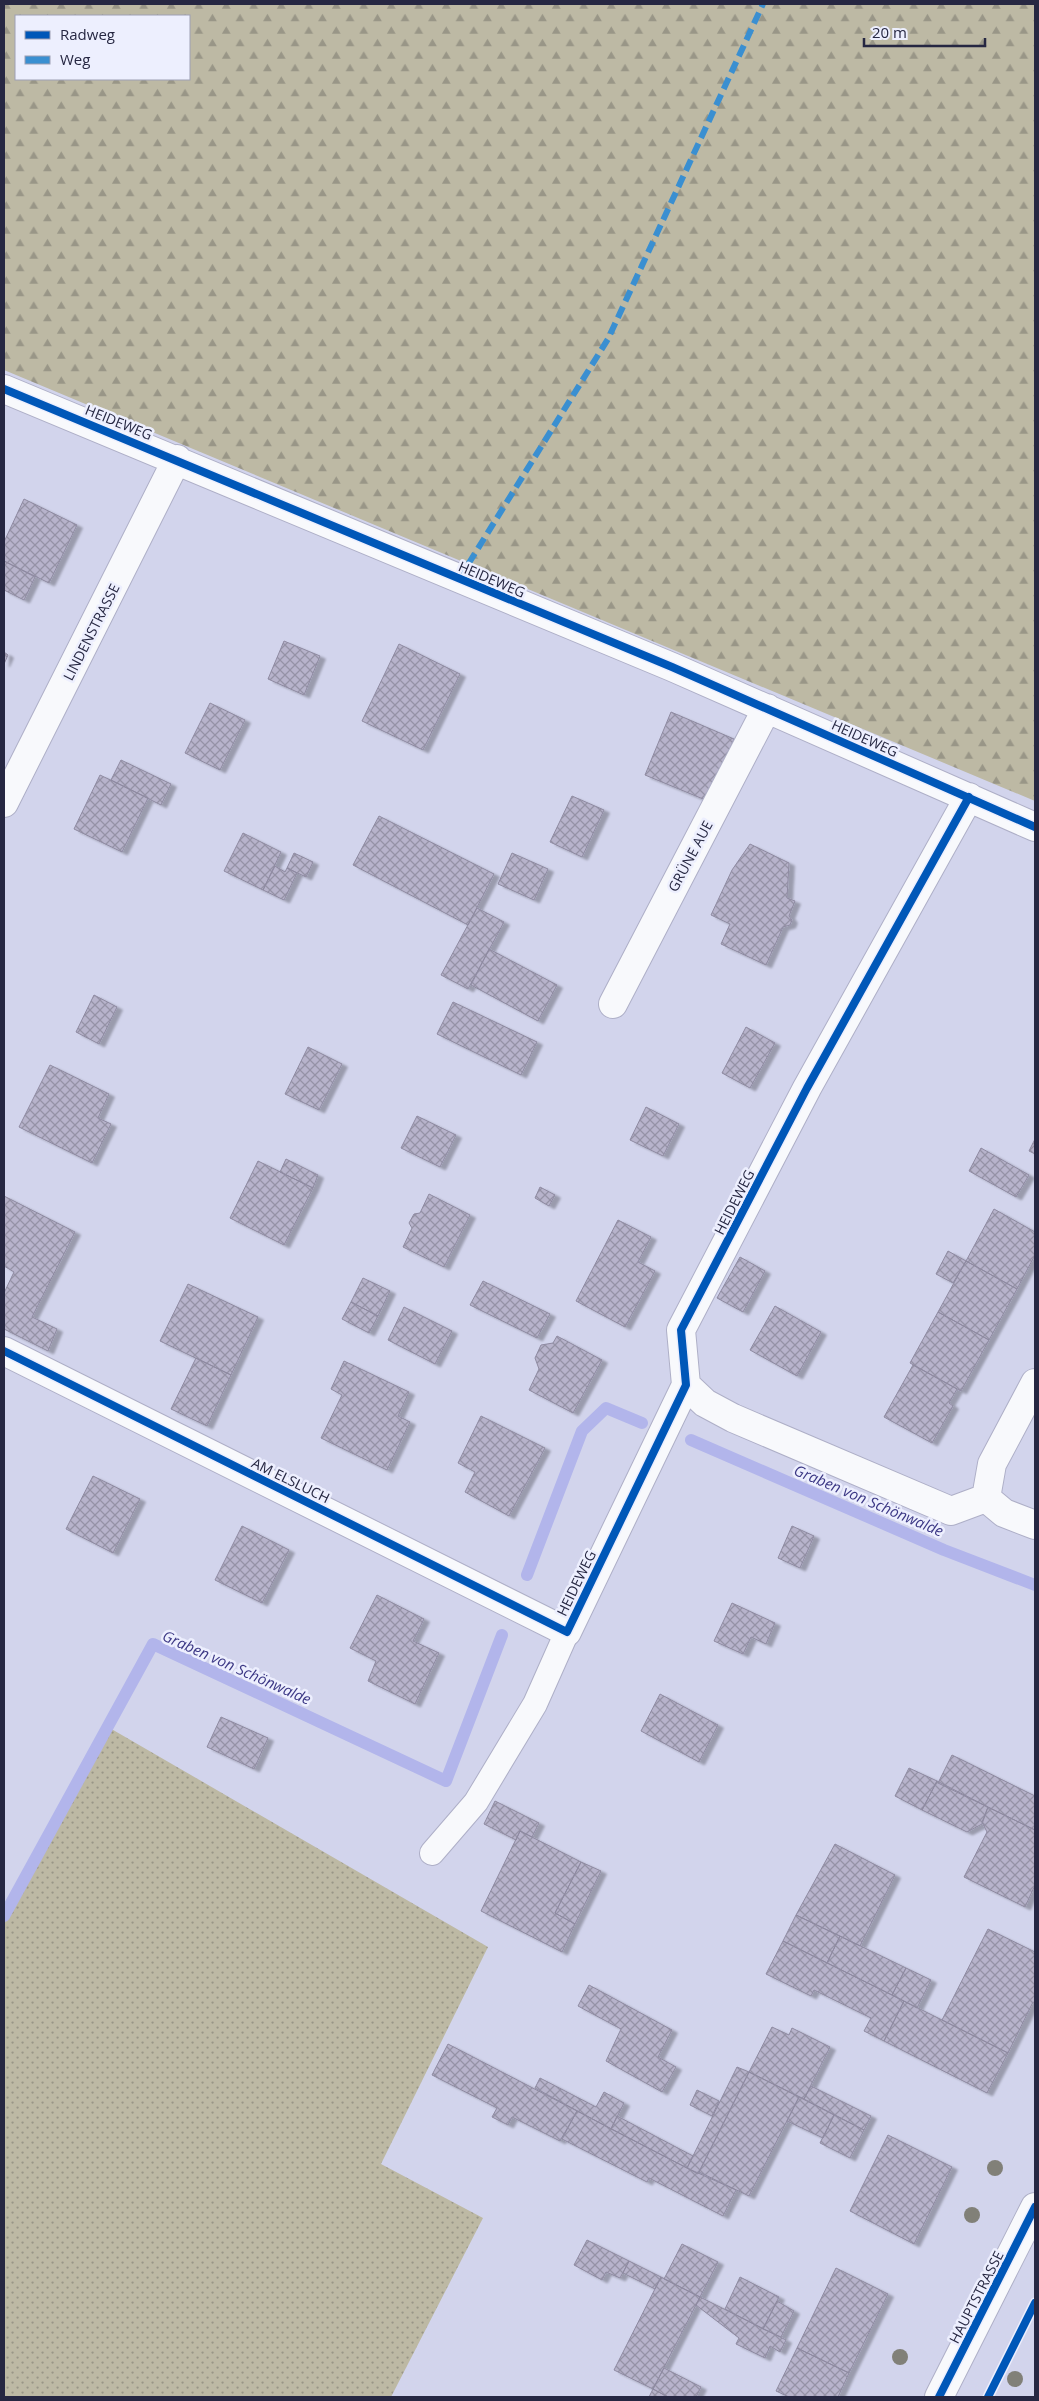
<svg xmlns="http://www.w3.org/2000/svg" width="1039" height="2401" font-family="'Open Sans',sans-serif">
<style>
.forest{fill:url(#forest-firs);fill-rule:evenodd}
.park{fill:url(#park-dots)}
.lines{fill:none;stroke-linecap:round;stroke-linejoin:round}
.stream{stroke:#b2b5eb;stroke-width:12}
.building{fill:url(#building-cross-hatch);stroke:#8e8aa1;filter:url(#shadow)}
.service-casing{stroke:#aeafc7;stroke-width:26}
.minor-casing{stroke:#aeafc7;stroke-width:30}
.secondary-casing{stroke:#aeafc7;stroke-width:30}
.service{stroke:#f8f9fc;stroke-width:24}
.minor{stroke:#f8f9fc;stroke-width:28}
.secondary{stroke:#f8f9fc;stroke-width:28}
.quiet{stroke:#3a8fd1;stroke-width:6;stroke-dasharray:12 6;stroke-linecap:butt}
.cycleway-casing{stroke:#edeffe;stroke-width:11}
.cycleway{stroke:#0057b8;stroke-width:8}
.tree{fill:#818078}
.labels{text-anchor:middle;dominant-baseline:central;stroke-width:5;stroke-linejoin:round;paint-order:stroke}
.street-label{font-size:14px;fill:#262742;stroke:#edeffe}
.water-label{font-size:15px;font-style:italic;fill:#3c3885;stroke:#edeffe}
</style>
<defs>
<pattern id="forest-firs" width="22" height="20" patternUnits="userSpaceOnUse" patternTransform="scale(1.25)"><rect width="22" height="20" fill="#bdb9a4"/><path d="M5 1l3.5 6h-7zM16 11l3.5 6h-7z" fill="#999687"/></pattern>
<pattern id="park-dots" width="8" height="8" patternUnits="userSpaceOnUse" patternTransform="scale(1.25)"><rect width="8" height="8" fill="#bdb9a4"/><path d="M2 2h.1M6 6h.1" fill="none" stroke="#999687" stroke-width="1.8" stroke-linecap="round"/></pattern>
<pattern id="building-cross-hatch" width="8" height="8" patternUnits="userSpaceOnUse" patternTransform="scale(1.25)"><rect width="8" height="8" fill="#b7b3cb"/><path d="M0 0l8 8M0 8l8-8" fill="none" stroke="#9592a6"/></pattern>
<filter id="shadow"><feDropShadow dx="5.5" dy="3" stdDeviation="1" flood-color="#0004"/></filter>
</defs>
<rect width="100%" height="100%" fill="#d2d4ec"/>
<!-- forest -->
<path class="forest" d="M4,4h1031v797l-1031,-431zM16,16h173v63h-173z"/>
<!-- park -->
<path class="park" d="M108,1727l380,220 -107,217 102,54 -92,179h-387v-481z"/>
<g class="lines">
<!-- stream -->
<path class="stream" d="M691,1440l253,110 91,35
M527,1575l55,-144 24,-23 36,15
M4,1916l149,-272 293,137 56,-146"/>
</g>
<!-- building -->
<path class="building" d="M24,499l53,26 -28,58 -45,-22v-19z
M4,561l31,16 -11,23 -20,-10z
M284,641l36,15 -16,39 -36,-16z
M399,644l61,30 -37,76 -61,-29z
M4,652l4,3 -4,9z
M210,703l35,17 -25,50 -35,-17z
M671,712l63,27 -26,62 -63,-26z
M121,760l50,24 -10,21 -50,-25z
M100,775l48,23 -26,54 -48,-23z
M572,796l32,14 -22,47 -32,-15z
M379,816l115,58 -26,51 -115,-60z
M243,833l38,19 -18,38 -39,-19z
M750,844l39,19 -2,35 8,3 -6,15 3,4 -2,5 -7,2 -17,38 -45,-21 9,-20 -19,-9 21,-45z
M294,853l19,9 -7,15 -19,-9z
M512,853l36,16 -14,31 -36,-16z
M275,866l10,6 2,-4 10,5 -13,27 -21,-10z
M477,908l27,14 -36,67 -27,-14z
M489,949l68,36 -19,36 -67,-36z
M94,995l23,12 -18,37 -23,-12z
M453,1002l84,40 -16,33 -84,-41z
M746,1027l29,16 -25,45 -28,-15z
M308,1047l34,17 -23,46 -34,-16z
M50,1065l59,29 -11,24 13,6 -19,39 -73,-36z
M646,1107l33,17 -16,32 -33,-16z
M417,1116l39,19 -16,32 -39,-19z
M1035,1139v15l-6,-3z
M981,1148l48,27 -13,22 -47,-26z
M286,1159l32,16 -5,13 -33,-16z
M258,1161l55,27 -29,57 -54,-27z
M540,1187l15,8 -6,11 -14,-8z
M429,1194l41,21 -26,52 -41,-20 9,-19 -3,-5 5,-9 6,-1z
M4,1196l71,36 -43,85 25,12 -9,22 -44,-22v-36l10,-21 -10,-6z
M994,1209l41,23v23l-18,34 -51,-28z
M618,1220l33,17 -13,25 17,9 -30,56 -49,-26z
M948,1251l18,10 -13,22 -17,-9z
M740,1257l25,14 -22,41 -26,-14z
M966,1261l51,28 -28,51 -51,-28z
M363,1278l27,13 -12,25 -27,-14z
M483,1281l67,33 -13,24 -67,-33z
M188,1284l70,33 -27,58 -71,-34z
M351,1302l27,14 -9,17 -27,-14z
M775,1306l46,26 -24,44 -47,-26z
M404,1307l48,24 -17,33 -47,-24z
M938,1312l51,28 -28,51 -51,-28z
M557,1336l45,24 -29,53 -44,-23 10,-21 -4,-11 6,-13 12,-2z
M196,1358l35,17 -24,51 -36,-17z
M344,1361l65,31 -11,24 12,6 -23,48 -66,-32 21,-43 -11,-6z
M913,1365l44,24 -8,14 4,3 -21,37 -48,-26z
M481,1416l64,32 -36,68 -44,-24 10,-20 -17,-9z
M93,1476l47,23 -27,54 -47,-24z
M242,1526l47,24 -27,53 -47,-23z
M792,1526l22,10 -14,32 -22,-10z
M377,1595l47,24 -11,22 26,12 -24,51 -47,-23 8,-20 -26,-13z
M732,1603l43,20 -9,21 -15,-7 -8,17 -29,-13z
M660,1694l58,31 -19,37 -58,-31z
M221,1717l47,21 -14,31 -47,-22z
M952,1755l83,41v34l-97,-47z
M909,1768l28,13 -15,29 -27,-14z
M937,1781l51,26 -6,17 -15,8 -45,-22z
M495,1801l44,22 -7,14 -12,-6 -4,9 -32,-16z
M988,1807l47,23v55l-10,22 -61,-30 23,-45 -5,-10z
M520,1831l61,31 -26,51 20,11 -13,28 -81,-41z
M835,1844l60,31 -35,71 -64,-31z
M581,1862l20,9 -26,53 -20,-11z
M796,1915l44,21 -13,27 -44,-22z
M988,1929l47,23v51l-2,-1 -25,51 -66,-33z
M840,1936l66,32 -14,27 -65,-32z
M783,1941l121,60 -20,40 -20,-10 7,-13 -57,-28 -3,6 -45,-22z
M906,1968l25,12 -14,28 -25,-13z
M589,1985l83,45 -14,27 18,10 -14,25 -56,-31 15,-32 -43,-23z
M904,2001l104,52 -21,40 -103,-52z
M772,2027l17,8 3,-7 38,19 -26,52 -55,-27z
M448,2044l129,67 -17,30 -48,-24 -4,8 -16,-8 5,-9 -65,-33z
M737,2067l12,5 -51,102 -11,-6z
M749,2072l50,25 -50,99 -50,-24z
M540,2078l56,29 8,-15 20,11 -13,26 -76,-41z
M811,2086l60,30 -7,14 -60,-31z
M697,2090l22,11 -7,15 -22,-11z
M799,2097l35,18 -11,23 -36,-17z
M577,2111l110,57 49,22 -13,26 -74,-38 -2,4 -85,-43z
M834,2115l30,15 -14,28 -30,-15z
M617,2116l76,40 -6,12 -76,-39z
M888,2135l64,32 -38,77 -64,-33z
M587,2240l42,21 -9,17 -14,-6 -4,8 -28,-15z
M682,2244l36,18 -18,35 -36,-18z
M629,2261l32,16 -6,12 -32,-16z
M836,2268l52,26 -39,79 -52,-25z
M661,2277l39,20 -47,92 -39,-19z
M740,2277l39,20 -16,32 -38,-20z
M700,2297l86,43 -6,12 -10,-6 -5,12 -29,-14 3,-6 -43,-33z
M777,2301l17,10 -13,26 -18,-8z
M797,2348l52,25 -11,24h-49l-13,-6z
M664,2368l37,19 -5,10h-28l-15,-8z
M653,2389l15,8h-19z"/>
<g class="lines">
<defs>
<path id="service" d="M432,1853l44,-51 59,-98 32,-72"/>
<path id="minor" d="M4,389l668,278 363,160
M4,803l173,-344
M613,1004l154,-296
M4,1351l563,281 119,-247 -5,-55 126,-242 162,-291
M1035,1383l-43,81 -6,34 18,15 31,12
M686,1385l19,18 28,15 218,93 35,-13"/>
<path id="secondary" d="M939,2397l96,-190"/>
</defs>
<!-- service casing -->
<use href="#service" class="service-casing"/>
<!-- minor casing -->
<use href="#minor" class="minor-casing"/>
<!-- secondary casing -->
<use href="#secondary" class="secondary-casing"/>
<!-- service -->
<use href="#service" class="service"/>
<!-- minor -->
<use href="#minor" class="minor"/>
<!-- secondary -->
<use href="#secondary" class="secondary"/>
<!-- quiet -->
<path class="quiet" d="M459,579l149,-240 155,-335"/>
<defs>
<path id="cycleway" d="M4,389l668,278 363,160
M4,1351l563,281 119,-247 -5,-55 126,-242 162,-291
M939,2397l96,-190
M988,2397l47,-94"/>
</defs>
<!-- cycleway casing -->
<use href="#cycleway" class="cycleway-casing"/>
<!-- cycleway -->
<use href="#cycleway" class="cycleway"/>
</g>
<!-- trees -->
<g class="tree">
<circle cx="995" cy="2168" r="8"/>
<circle cx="972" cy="2215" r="8"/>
<circle cx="900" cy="2357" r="8"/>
<circle cx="1015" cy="2379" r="8"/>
</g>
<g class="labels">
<!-- street labels -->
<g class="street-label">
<text transform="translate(119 422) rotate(22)">HEIDEWEG</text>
<text transform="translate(492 579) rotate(23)">HEIDEWEG</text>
<text transform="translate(91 632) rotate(-63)">LINDENSTRASSE</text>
<text transform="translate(865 738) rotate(24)">HEIDEWEG</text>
<text transform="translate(690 856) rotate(-62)">GRÜNE AUE</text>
<text transform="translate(734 1202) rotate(-63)">HEIDEWEG</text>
<text transform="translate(291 1480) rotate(26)">AM ELSLUCH</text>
<text transform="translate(576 1583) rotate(-64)">HEIDEWEG</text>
<text transform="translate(976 2297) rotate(-63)">HAUPTSTRASSE</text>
</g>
<!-- water labels -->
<g class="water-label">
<text transform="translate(869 1500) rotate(23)">Graben von Schönwalde</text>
<text transform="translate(237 1667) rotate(24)">Graben von Schönwalde</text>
</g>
</g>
<!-- border -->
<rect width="1039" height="2401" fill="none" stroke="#262742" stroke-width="10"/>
<!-- legend -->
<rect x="15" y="15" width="175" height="65" fill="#edeffe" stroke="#9d9fb3"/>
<rect x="25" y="31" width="25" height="8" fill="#0057b8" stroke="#9d9fb3"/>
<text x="60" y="40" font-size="15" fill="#262742">Radweg</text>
<rect x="25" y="56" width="25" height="8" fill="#3a8fd1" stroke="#9d9fb3"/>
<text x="60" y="65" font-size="15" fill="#262742">Weg</text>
<!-- scale -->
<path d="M864 38v8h121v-8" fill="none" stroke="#262742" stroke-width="2.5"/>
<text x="872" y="38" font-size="15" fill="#262742" stroke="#edeffe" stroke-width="4" paint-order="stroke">20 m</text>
</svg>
